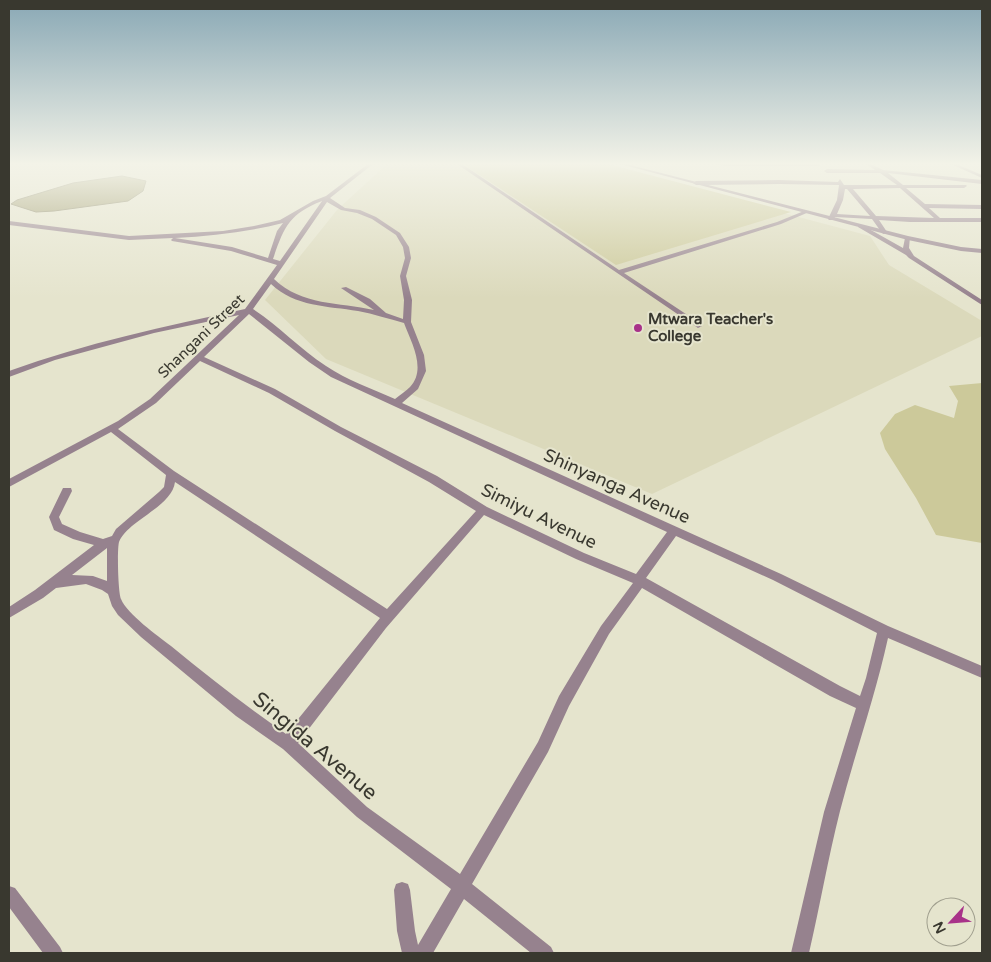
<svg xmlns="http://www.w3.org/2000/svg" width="991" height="962" font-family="'Varela Round',sans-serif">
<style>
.built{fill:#dbd9bb}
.green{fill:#ccc99a}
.water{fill:#9b9768;stroke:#7e7a57}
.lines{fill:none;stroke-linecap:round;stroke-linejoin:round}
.minor{fill:#96828e;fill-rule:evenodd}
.tertiary{fill:#96828e;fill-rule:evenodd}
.poi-dot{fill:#a83289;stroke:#e5e4cd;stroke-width:2}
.labels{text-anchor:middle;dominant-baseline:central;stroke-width:4;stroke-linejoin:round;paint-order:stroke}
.far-poi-label{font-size:15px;font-weight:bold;fill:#39382f;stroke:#e5e4cd;text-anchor:start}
.far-street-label{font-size:15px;fill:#39382f;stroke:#e5e4cd}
.street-label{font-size:18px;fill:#39382f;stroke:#e5e4cd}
.near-street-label{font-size:21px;fill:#39382f;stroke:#e5e4cd}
</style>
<rect width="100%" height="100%" fill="#e5e4cd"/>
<!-- built -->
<path class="built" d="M387,164h213l270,72 19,29 93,56v15l-330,158 -326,-135 -61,-59 72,-90z"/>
<!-- green -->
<path class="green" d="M463,164h145l183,48 -175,53z
M982,383v160l-46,-8 -20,-37 -31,-49 -5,-16 15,-19 20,-9 39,13 4,-17 -9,-15z"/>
<!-- water -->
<path class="water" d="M122,176l24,5 -3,10 -15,10 -74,10 -18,1 -25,-8 6,-4 56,-17z"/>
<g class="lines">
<!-- minor -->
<path class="minor" d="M368,164h5l-43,34 15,10 15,2 16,7 24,16 9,14 2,11 -5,18 6,24 -1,22 13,33 2,16 -8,18 -16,14 379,171 107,52 94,40v12l-94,-40c-13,59 -33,115 -48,173 -12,47 -20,95 -31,142h-18l33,-141 32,-104 -26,-12 -188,-108 -33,46 -40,72 -21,46 -76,132 79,63 3,6h-23l-67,-54 -31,54h-31l-5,-22 -3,-41 2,-6 6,-2 6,2 2,6 5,41 3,14 33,-56 -94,-72 -74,-68 -47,-33 -95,-79 -23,-22 -6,-9 -4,-12 -6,-4 -16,-6 -30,4 -13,10 -34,20v-11l26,-17 59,-45 -21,-6 -19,-9 -5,-13 14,-29h8l1,3 -13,26 3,7 18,8 23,7 9,-3 4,-7 43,-37 5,-5 2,-12 -55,-43 -102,55v-8l109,-58 32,-22 89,-84 -85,18 -99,27 -46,17v-6c77,-28 157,-45 236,-62l32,-44 -46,-14 -59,-10 -1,-1 2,-2 -44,2 -120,-15v-4l120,15 94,-5 31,-5 26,-6 33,-19 13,-5zM322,201l-42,60 -7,-2c11,-32 16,-45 49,-58zM327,202l14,8 16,3 15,6 24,16 7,12 2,11 -5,18 4,24 -1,19 -17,-6 -16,-14 -24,-12 -5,1 33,22c-35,-8 -72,-4 -100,-31zM283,223l-6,8 -9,27 -36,-11 -57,-9c37,-2 72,-6 108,-15zM271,284c24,23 57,22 87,27 16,3 31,8 46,12 7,19 23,46 6,64 -4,4 -10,8 -15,12 -23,-10 -48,-19 -69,-33 -26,-17 -47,-40 -73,-57zM249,314l60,48 22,15 336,155 -31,42 -52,-21 -97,-46 -50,-31 -96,-49 -66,-38 -71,-32zM200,361l69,32 66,38 94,51 47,29 -89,98 -213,-138 -56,-42 38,-26zM175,482l205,136 -94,116c-39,-27 -77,-57 -115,-88 -13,-10 -44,-32 -50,-47 -3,-7 -4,-50 -2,-57 9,-22 53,-35 56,-60zM484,515l92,44 57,24 -32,43 -42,70 -21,46 -78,132 -93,-67 -69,-64 88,-115zM676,536l97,44 104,53 -11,45 -6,18 -20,-10 -194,-108zM107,548v33l-14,-5 -21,-1z
M457,164h5l157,106 158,-48 27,-11 5,1 -28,12 -157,49 77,51 1,2 -4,2z
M714,164h105l2,1 -2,1h-93z
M866,164h5l12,6 99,10v4l-94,-11 15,12h63l1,1 -3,2h-58l19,16 57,1v4l-53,-1 11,10h42v4h-72l-31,-2 8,12 -3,2 -2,-1 -10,-14 -37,-2 -2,3h-4l-1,-1 9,-19 2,-15 -60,-1 -83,1 -3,-2 3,-2 83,-1 59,2 2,-3 4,6h53l-17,-12h-53l-3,-2 3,-2 48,1zM900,188l34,30 -58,-2 -23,-27zM845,189h2l23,27 -33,-2 6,-14z
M951,164h5l26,11v3z
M858,225h4l41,23 2,-10 5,-1 -1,11 5,8 68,44v5l-73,-47 -3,-3 -48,-28z
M9,886l6,2 45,59 3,6h-20l-34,-46z"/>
<!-- tertiary -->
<path class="tertiary" d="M620,164h6l282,72 53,11 21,2v4l-21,-2 -53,-11z"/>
</g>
<!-- sky -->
<linearGradient id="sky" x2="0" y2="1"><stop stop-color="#89a8b5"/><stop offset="0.55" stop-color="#f3f3e8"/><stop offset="1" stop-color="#f3f3e8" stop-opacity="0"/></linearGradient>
<rect width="991" height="298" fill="url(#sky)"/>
<!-- markers -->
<circle class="poi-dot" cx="638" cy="328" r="5"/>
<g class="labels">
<!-- far-poi labels -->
<g class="far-poi-label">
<text x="648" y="319">Mtwara Teacher's<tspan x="648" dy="17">College</tspan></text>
</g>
<!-- far-street labels -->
<g class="far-street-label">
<text transform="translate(201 336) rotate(-44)">Shangani Street</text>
</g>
<!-- street labels -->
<g class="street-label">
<text transform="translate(617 486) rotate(24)">Shinyanga Avenue</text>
<text transform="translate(539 516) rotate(26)">Simiyu Avenue</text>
</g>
<!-- near-street labels -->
<g class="near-street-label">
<text transform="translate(315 746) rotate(40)">Singida Avenue</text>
</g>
</g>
<!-- border -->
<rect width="991" height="962" fill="none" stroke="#39382f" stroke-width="20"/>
<!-- north arrow -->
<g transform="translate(951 922) rotate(244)"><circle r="24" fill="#e5e4cd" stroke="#a09f8e"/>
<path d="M0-4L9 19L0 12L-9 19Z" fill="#a83289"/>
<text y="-8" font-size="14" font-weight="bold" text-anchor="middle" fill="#39382f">N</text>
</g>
</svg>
